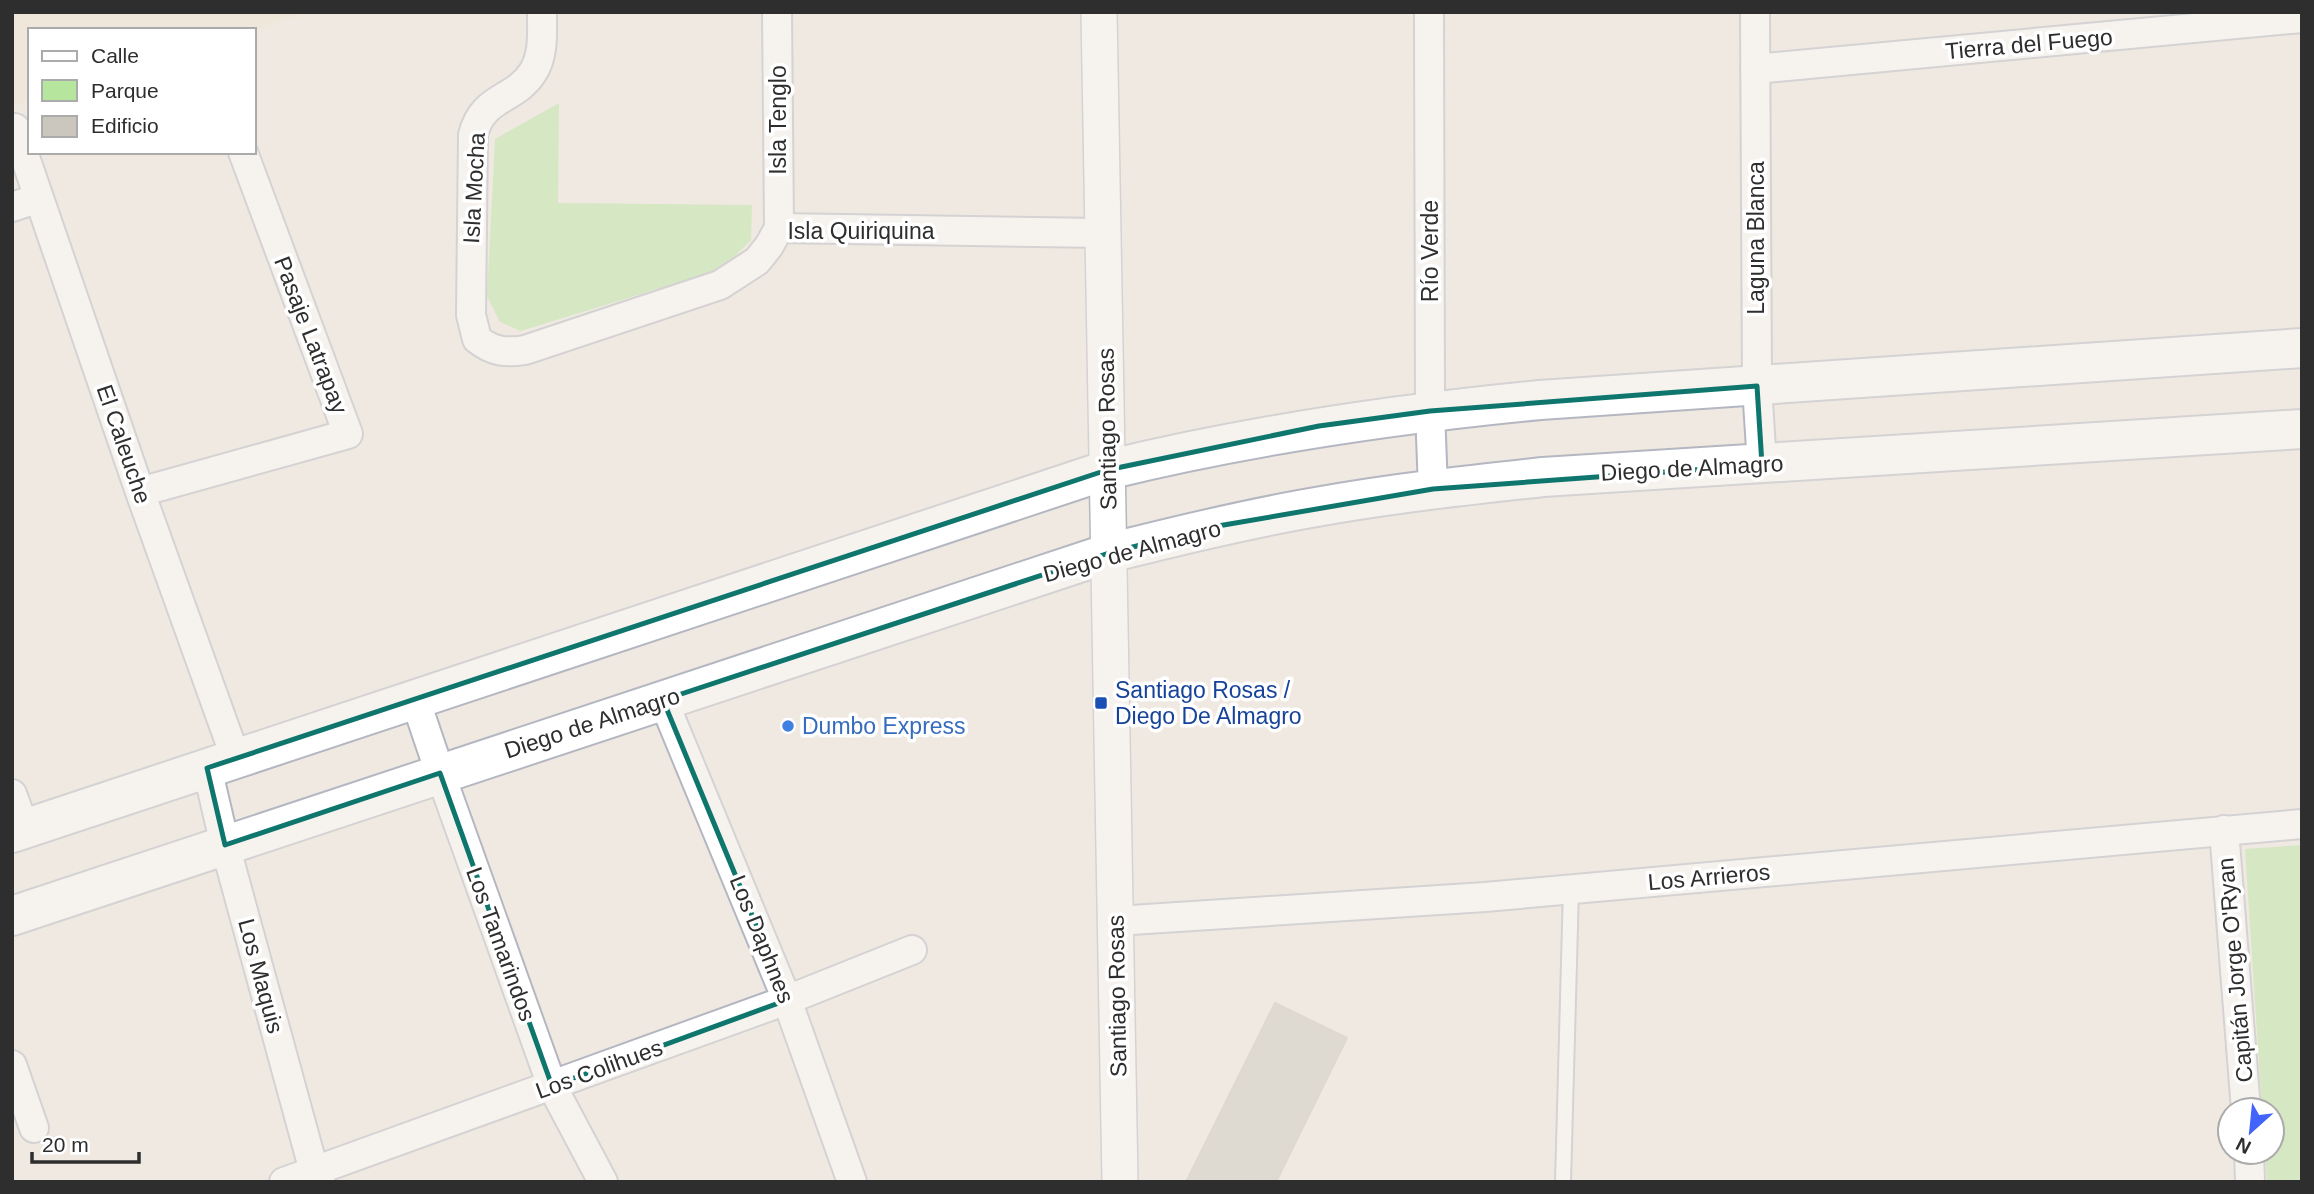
<svg xmlns="http://www.w3.org/2000/svg" width="2314" height="1194" font-family="Arial,sans-serif">
<style>
.education{fill:#f0e6d1}
.green{fill:#b6e59e}
.building{fill:#cbc7bf;stroke:#cbc5ba;stroke-width:2}
.lines{fill:none;stroke-linecap:round;stroke-linejoin:round}
.service-casing{stroke:#b4b7c1;stroke-width:18}
.minor-casing{stroke:#b4b7c1;stroke-width:32}
.tertiary-casing{stroke:#b4b7c1;stroke-width:38}
.secondary-casing{stroke:#b4b7c1;stroke-width:42}
.service{stroke:#fff;stroke-width:14}
.minor{stroke:#fff;stroke-width:28}
.tertiary{stroke:#fff;stroke-width:35}
.secondary{stroke:#fff;stroke-width:38}
.marked{fill:none;stroke:#0f766e;stroke-width:5;stroke-linejoin:round}
.transit-dot{fill:#1a4fb4;stroke:#fff;stroke-width:2.5}
.shop-dot{fill:#3f7fe0;stroke:#fff;stroke-width:2.5}
.labels{text-anchor:middle;dominant-baseline:central;stroke-width:7;stroke-linejoin:round;paint-order:stroke}
.street-label{font-size:23px;fill:#2e2e2e;stroke:#fff}
.transit-label{font-size:23px;fill:#164399;stroke:#fff;text-anchor:start}
.shop-label{font-size:23px;fill:#366cbe;stroke:#fff;text-anchor:start}
</style>
<rect width="100%" height="100%" fill="#efe9e1"/>
<!-- education -->
<path class="education" d="M12,12h299l-57,18h-224v70l-18,6z"/>
<!-- green -->
<path class="green" d="M559,103l-1,100 194,2 -1,35 -29,29 -201,62 -21,-9 -13,-26 8,-157z
M2302,845v337h-35l-2,-30h7v-42h-10l-17,-261z"/>
<!-- building -->
<path class="building" d="M1275,1003l72,35 -71,144h-90z"/>
<g class="lines">
<defs>
<path id="service" d="M1563,1182l8,-293"/>
<path id="minor" d="M542,12c0,20 2,43 -9,60 -18,29 -50,23 -60,63l-2,180 6,24c16,13 29,14 48,11l195,-65 37,-24 12,-15 10,-18 -2,-216
M1429,12l1,399 3,78
M1755,12l2,374 5,79
M1755,69l547,-51
M15,128l125,364 96,267
M12,207l27,-9
M779,228l324,5
M140,492l208,-58 -105,-282
M415,699l25,74 112,313 51,96
M663,700l124,300 65,182
M207,768l18,77 89,326 6,11
M12,794l13,35
M2224,830l22,280
M1116,921l369,-24 817,-73
M12,1065l22,63
M2249,1152l1,30
M284,1182l503,-182 125,-50"/>
<path id="tertiary" d="M1099,12l21,1170"/>
<path id="secondary" d="M12,833l1095,-363c143,-35 287,-56 433,-70l762,-52
M12,916l1097,-363c71,-18 141,-35 213,-47 73,-13 147,-21 221,-29l759,-48"/>
</defs>
<!-- service casing -->
<use href="#service" class="service-casing"/>
<!-- minor casing -->
<use href="#minor" class="minor-casing"/>
<!-- tertiary casing -->
<use href="#tertiary" class="tertiary-casing"/>
<!-- secondary casing -->
<use href="#secondary" class="secondary-casing"/>
<!-- service -->
<use href="#service" class="service"/>
<!-- minor -->
<use href="#minor" class="minor"/>
<!-- tertiary -->
<use href="#tertiary" class="tertiary"/>
<!-- secondary -->
<use href="#secondary" class="secondary"/>
</g>
<!-- marked area -->
<path d="M0 0H2314V1194H0ZM1757,386l5,79 -329,24 -221,38 -103,26 -446,147 124,300 -235,86 -112,-313 -215,72 -18,-77 900,-298 212,-44 111,-15z" fill="#efe9e1" fill-opacity=".55" fill-rule="evenodd"/>
<path class="marked" d="M1757,386l5,79 -329,24 -221,38 -103,26 -446,147 124,300 -235,86 -112,-313 -215,72 -18,-77 900,-298 212,-44 111,-15z"/>
<!-- markers -->
<rect class="transit-dot" x="1094" y="696" width="14" height="14" rx="3.5"/>
<circle class="shop-dot" cx="788" cy="726" r="7"/>
<g class="labels">
<!-- street labels -->
<g class="street-label">
<text transform="translate(2029 44) rotate(-5)">Tierra del Fuego</text>
<text transform="translate(778 120) rotate(-90)">Isla Tenglo</text>
<text transform="translate(474 188) rotate(-87)">Isla Mocha</text>
<text x="861" y="231">Isla Quiriquina</text>
<text transform="translate(1756 238) rotate(-90)">Laguna Blanca</text>
<text transform="translate(1430 251) rotate(-90)">Río Verde</text>
<text transform="translate(311 335) rotate(69)">Pasaje Latrapay</text>
<text transform="translate(1107 429) rotate(-91)">Santiago Rosas</text>
<text transform="translate(124 444) rotate(71)">El Caleuche</text>
<text transform="translate(1692 468) rotate(-3)">Diego de Almagro</text>
<text transform="translate(1132 551) rotate(-15)">Diego de Almagro</text>
<text transform="translate(592 723) rotate(-18)">Diego de Almagro</text>
<text transform="translate(1709 877) rotate(-5)">Los Arrieros</text>
<text transform="translate(762 939) rotate(68)">Los Daphnes</text>
<text transform="translate(501 944) rotate(70)">Los Tamarindos</text>
<text transform="translate(2235 970) rotate(-95)">Capitán Jorge O'Ryan</text>
<text transform="translate(261 976) rotate(75)">Los Maquis</text>
<text transform="translate(1117 996) rotate(-91)">Santiago Rosas</text>
<text transform="translate(599 1069) rotate(-20)">Los Colihues</text>
</g>
<!-- transit labels -->
<g class="transit-label">
<text x="1115" y="690">Santiago Rosas /<tspan x="1115" dy="26">Diego De Almagro</tspan></text>
</g>
<!-- shop labels -->
<g class="shop-label">
<text x="802" y="726">Dumbo Express</text>
</g>
</g>
<!-- border -->
<rect width="2314" height="1194" fill="none" stroke="#2e2e2e" stroke-width="28"/>
<!-- legend -->
<rect x="28" y="28" width="228" height="126" fill="#ffffff" stroke="#ababab" stroke-width="2"/>
<rect x="42" y="51" width="35" height="10" fill="#ffffff" stroke="#ababab" stroke-width="2"/>
<text x="91" y="63" font-size="21" fill="#2e2e2e">Calle</text>
<rect x="42" y="80" width="35" height="21" fill="#b6e59e" stroke="#ababab" stroke-width="2"/>
<text x="91" y="98" font-size="21" fill="#2e2e2e">Parque</text>
<rect x="42" y="116" width="35" height="21" fill="#cbc7bf" stroke="#ababab" stroke-width="2"/>
<text x="91" y="133" font-size="21" fill="#2e2e2e">Edificio</text>
<!-- north arrow -->
<g transform="translate(2251 1131) rotate(207)"><circle r="33" fill="#ffffff" stroke="#ababab" stroke-width="2"/>
<path d="M0-5L12 26L0 18L-12 26Z" fill="#4264fb"/>
<text y="-10" font-size="19" font-weight="bold" text-anchor="middle" fill="#2e2e2e">N</text>
</g>
<!-- scale -->
<path d="M32 1152v10h107v-10" fill="none" stroke="#2e2e2e" stroke-width="3.5"/>
<text x="42" y="1152" font-size="21" fill="#2e2e2e" stroke="#ffffff" stroke-width="5" paint-order="stroke">20 m</text>
</svg>
